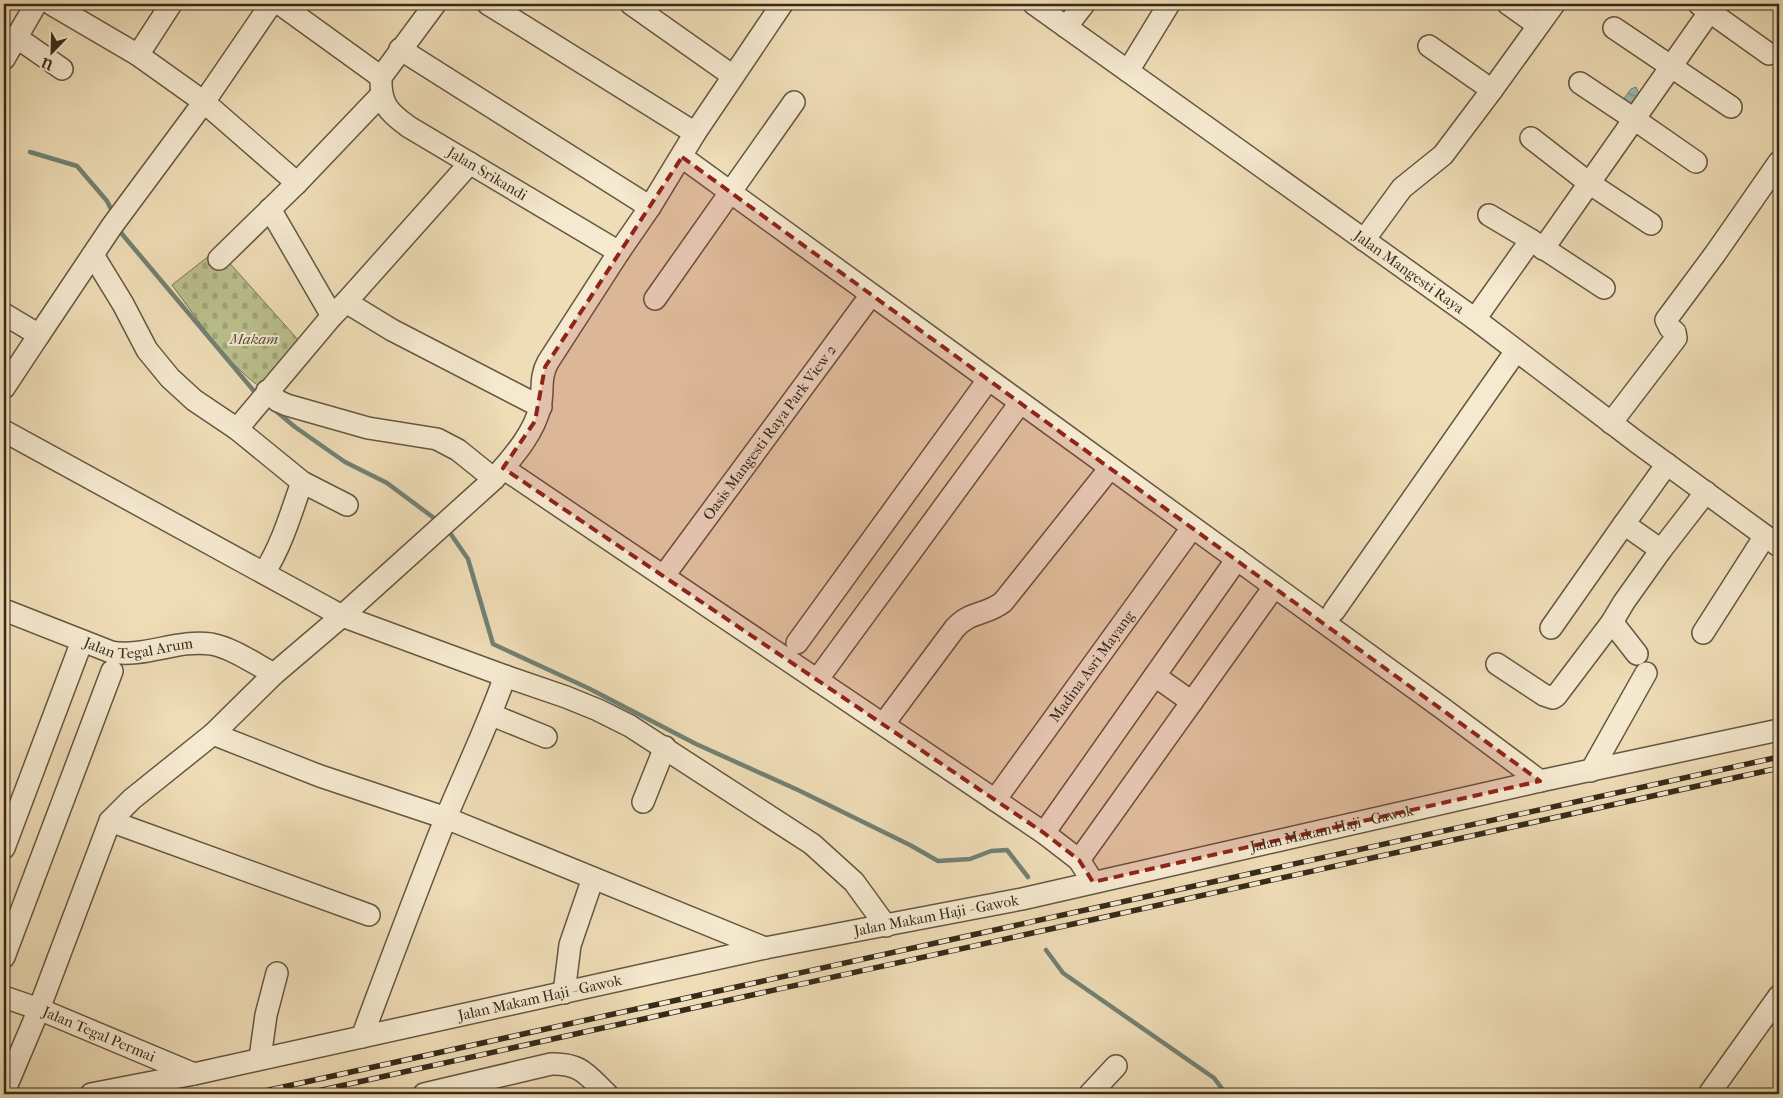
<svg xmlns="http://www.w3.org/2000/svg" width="1783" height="1098" font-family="'IM FELL French Canon',serif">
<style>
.cemetery{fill:url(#cemetery-stones);stroke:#787554}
.water{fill:url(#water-waves);stroke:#728174}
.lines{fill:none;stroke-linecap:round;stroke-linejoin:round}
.stream{stroke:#728174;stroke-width:4.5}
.minor-casing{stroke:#645741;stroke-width:24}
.minor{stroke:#f5e9d0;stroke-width:21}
.rail-casing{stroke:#362a1a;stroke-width:5.5}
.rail{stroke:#f5e9d0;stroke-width:4;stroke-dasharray:11;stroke-linecap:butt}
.marked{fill:#8f2418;fill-opacity:0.2;stroke:#8f2418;stroke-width:4;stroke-dasharray:10 6;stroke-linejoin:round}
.labels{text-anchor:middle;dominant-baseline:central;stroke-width:4;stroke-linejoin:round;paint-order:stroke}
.street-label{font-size:15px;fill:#362a1a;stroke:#f5e9d0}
.park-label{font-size:15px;font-style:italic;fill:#575037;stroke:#f5e9d0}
</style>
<defs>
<pattern id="cemetery-stones" width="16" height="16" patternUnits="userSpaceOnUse" patternTransform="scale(1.25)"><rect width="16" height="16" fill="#bbc08d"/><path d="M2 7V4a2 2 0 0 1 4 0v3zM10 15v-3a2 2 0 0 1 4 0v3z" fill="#a1a579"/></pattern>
<pattern id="water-waves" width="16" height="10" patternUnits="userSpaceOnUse" patternTransform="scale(1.25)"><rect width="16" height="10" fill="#9abbb0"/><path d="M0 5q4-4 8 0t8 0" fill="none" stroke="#7e988e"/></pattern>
</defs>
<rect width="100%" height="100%" fill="#efddb7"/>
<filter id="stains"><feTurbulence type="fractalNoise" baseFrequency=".004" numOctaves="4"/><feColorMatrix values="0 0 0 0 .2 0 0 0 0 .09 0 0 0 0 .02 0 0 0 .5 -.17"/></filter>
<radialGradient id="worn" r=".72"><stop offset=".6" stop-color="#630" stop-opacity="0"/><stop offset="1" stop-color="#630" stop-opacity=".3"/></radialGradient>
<!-- cemetery -->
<path class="cemetery" d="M209,256l17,3 74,83 -39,46c-37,-27 -62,-67 -89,-103z"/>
<!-- water -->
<path class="water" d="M1636,87l3,7 -8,15 -11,-5 11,-15z"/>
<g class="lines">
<!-- stream -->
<path class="stream" d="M30,152l47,14 30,35 6,12
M119,227l3,7 136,162
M276,411l19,16 50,35 42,21 51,38
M448,530l20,29 25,85 95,44 108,56 102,46 112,55 28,16 32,-2 21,-8 16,-1 21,27
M1046,950l17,23 151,105 12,16"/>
<defs>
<g id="minor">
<path d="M51,4l87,51 66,47 93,81"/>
<path d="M280,4l101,73 54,-73"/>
<path d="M488,4l207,129"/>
<path d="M631,4l102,72"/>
<path id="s1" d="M1034,4l441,315 163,124 141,103"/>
<path d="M1508,4l30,21"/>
<path d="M1699,4l70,50"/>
<path d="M1066,27l18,-23"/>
<path d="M1614,28l117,79"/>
<path d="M16,37l46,32"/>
<path d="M1429,46l63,44"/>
<path d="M400,49l250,158"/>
<path d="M138,55l33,-51"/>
<path d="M4,59l32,-55"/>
<path d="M1128,71l41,-67"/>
<path id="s2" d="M381,77c-1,27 7,35 28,50l210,125"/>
<path d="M1580,83l54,36 62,43"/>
<path d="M1531,138l58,45 62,41"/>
<path d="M682,157l760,551 98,73"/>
<path d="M470,163l-124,139 46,28 149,77"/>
<path d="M270,209l62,107"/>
<path d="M1489,215l42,25"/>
<path d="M1364,240l38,-52 41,-33 49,-65 62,-86"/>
<path d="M1543,249l172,-245"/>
<path d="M93,255l30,49 24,46 23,28 24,22 43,29 65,53 45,23"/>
<path d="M219,259l78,-76 84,-88"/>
<path d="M655,299l139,-197"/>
<path d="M4,314l35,21 73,-109 92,-124 67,-98"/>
<path d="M1475,319l56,-79 73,48"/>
<path d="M4,388l35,-53"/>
<path d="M267,391l11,10 9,4 81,23 69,11 21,11 36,29"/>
<path d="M1611,423l65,-85 -1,-6 -5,-4 -4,-8 49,-66 64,-92"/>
<path d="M237,429l95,-113 14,-14"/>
<path d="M4,431l338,185 163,60 61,21 32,13 32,16 182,118 42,38 32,44"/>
<path d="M503,468l541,365 35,27 14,22"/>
<path d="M1661,550l-37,-26 43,-60"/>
<path id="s3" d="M668,570l203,-275"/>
<path d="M264,573c18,-28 27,-60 38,-91"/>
<path id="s4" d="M4,610l107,42c33,6 67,-13 100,-8 22,4 44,20 63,30"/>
<path d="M1334,611l182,-260"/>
<path d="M1612,622l25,32"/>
<path d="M1551,628l73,-104"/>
<path d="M1703,633l62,-97"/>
<path d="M797,643l191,-263"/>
<path d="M1497,664l47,31 9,3 3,-2 56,-74 12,-20 37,-52 45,-58"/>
<path d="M1155,676l37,26"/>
<path d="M817,680l203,-277"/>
<path d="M492,715l54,22"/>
<path d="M885,722l70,-94c17,-18 30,-12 48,-26l107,-134"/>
<path d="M213,734l107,42 126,42 319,130"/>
<path d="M1591,771l55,-98"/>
<path id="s5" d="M995,800l194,-268"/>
<path d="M643,802l22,-55"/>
<path d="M110,821l259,94"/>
<path d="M1044,833l193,-274"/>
<path d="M4,848l78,-207"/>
<path d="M1079,860l195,-273"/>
<path d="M4,957l108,-286"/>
<path d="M564,993l6,-48 23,-67"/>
<path id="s6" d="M4,997l35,12 155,65"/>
<path d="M362,1037c27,-72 54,-145 83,-217 20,-48 43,-95 60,-144"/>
<path d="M260,1058l6,-43 11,-42"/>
<path d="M4,1092l35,-83 71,-188 22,-22 81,-65 61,-60 68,-58 152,-137c17,-20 40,-45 46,-72 4,-16 -1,-29 8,-45l71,-110 31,-45 45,-74 87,-129"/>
<path id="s7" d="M91,1094l103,-20 571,-126 257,-49 518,-118 239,-51"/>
<path d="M424,1094l127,-30c30,-1 36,11 56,30"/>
<path d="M1090,1094l26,-28"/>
<path d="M1709,1094l70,-98"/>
</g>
</defs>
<!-- minor casing -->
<use href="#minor" class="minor-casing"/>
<!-- minor -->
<use href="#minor" class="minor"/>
<defs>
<path id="rail" d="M251,1094l1528,-337
M304,1094l1475,-326"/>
</defs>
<!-- rail casing -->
<use href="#rail" class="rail-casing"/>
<!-- rail -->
<use href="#rail" class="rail"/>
</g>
<!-- marked area -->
<path class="marked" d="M682,157l858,624 -447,101 -14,-22 -35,-27 -541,-365 32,-47 10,-54z"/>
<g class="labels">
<!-- street labels -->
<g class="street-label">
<text stroke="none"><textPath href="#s2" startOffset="152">Jalan Srikandi</textPath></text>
<text stroke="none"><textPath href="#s1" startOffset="461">Jalan Mangesti Raya</textPath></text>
<text stroke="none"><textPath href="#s3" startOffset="171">Oasis Mangesti Raya Park View 2</textPath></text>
<text stroke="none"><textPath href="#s4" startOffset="142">Jalan Tegal Arum</textPath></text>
<text stroke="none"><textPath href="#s5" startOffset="165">Madina Asri Mayang</textPath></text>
<text stroke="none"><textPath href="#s7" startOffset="1269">Jalan Makam Haji - Gawok</textPath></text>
<text stroke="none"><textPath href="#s7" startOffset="864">Jalan Makam Haji - Gawok</textPath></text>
<text stroke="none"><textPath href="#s7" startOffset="459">Jalan Makam Haji - Gawok</textPath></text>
<text stroke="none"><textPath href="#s6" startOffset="102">Jalan Tegal Permai</textPath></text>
</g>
<!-- park labels -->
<g class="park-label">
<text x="254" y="339">Makam</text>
</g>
</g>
<!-- margin -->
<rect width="1783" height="1098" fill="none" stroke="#efddb7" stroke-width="20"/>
<rect x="5" y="5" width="1773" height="1088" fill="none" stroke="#362a1a" stroke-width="2.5"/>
<rect x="10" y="10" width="1763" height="1078" fill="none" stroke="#362a1a"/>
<!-- north arrow -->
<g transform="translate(52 52) rotate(203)" stroke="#f5e9d0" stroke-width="4" paint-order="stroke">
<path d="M0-4L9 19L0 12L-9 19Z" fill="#362a1a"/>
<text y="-8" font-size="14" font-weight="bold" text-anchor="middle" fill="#362a1a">U</text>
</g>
<rect width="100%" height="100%" filter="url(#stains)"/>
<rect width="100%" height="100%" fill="url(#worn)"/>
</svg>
